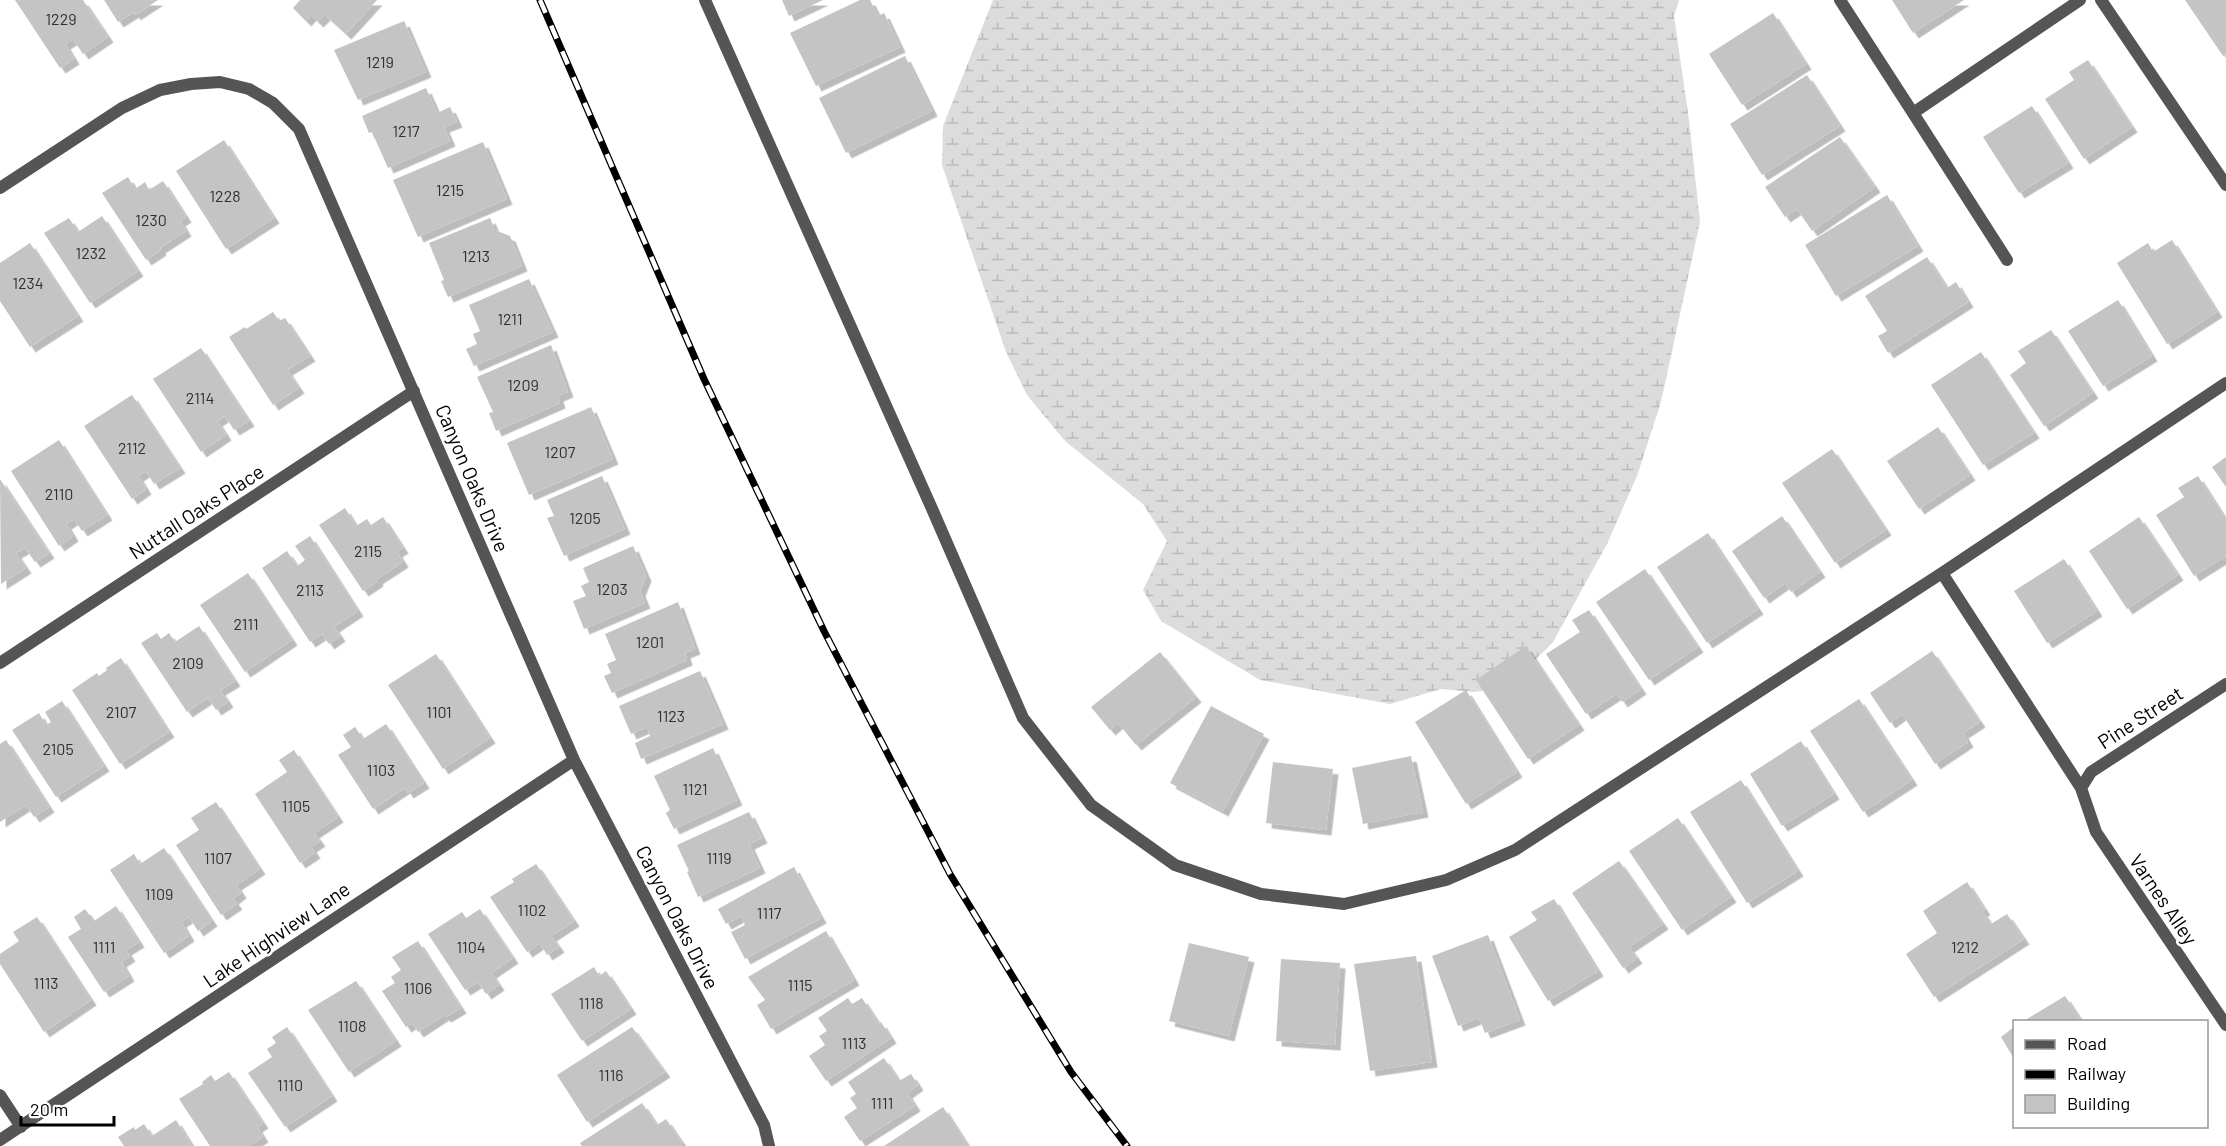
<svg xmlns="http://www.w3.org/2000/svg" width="2226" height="1146" font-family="Barlow,sans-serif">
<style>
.wetland{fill:url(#wetland-marsh)}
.building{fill:#c4c4c4;filter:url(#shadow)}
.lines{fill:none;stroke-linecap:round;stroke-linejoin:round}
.minor{stroke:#555;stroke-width:12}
.rail-casing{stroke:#000;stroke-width:7}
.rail{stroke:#fff;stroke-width:4.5;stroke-dasharray:14;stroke-linecap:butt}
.labels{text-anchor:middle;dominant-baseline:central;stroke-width:5;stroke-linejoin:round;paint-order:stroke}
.number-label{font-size:16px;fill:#313131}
.street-label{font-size:20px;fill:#000;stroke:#fff}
</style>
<defs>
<pattern id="wetland-marsh" width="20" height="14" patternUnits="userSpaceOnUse" patternTransform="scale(1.5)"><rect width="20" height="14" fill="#dcdcdc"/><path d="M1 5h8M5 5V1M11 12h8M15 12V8" fill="none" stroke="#bbb"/></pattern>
<filter id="shadow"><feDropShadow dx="5.5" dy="5.5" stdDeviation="0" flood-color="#0004"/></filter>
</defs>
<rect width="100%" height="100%" fill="#fff"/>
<!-- wetland -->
<path class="wetland" d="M993,0h686l-5,16 15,104 11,102 -39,180 -24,74 -30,68 -54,98 -45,45 -34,5 -33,-3 -51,15 -130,-24 -99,-59 -18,-31 24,-49 -24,-37 -78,-63 -38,-46 -21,-43 -64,-187 1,-39z"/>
<!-- building -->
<path class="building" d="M15,0h68l25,37 -25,17 -10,-15 -8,5 9,15 -14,9z
M104,0h54l-23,15 -1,-3 -16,10z
M300,0h77l-31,34 -21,-19 -7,7 -7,-7 -5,6 -13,-13z
M782,0h41l-34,16z
M860,0h10l8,16 6,-3 16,34 -84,39 -26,-53z
M1892,0h72l-51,33z
M2185,0h41v54l-3,2z
M1773,13l33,51 -64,41 -33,-51z
M404,21l22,51 -68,28 -24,-50z
M905,56l27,55 -86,42 -27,-55z
M2088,60l44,67 -48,32 -39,-60 29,-19 -5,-8z
M1807,75l33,51 -78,49 -32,-51z
M426,88l11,25 13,-6 7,15 -13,5 6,14 -62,27 -16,-36 -3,1 -7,-17z
M2032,106l36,57 -49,30 -36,-56z
M1840,137l35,50 -63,44 -15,-22 -12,8 -20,-30z
M224,140l50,78 -48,31 -50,-78z
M483,142l24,57 -89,38 -25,-57z
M128,177l7,12 10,-7 4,8 14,-9 23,36 -6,4 6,10 -26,17 1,2 -15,10 -44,-67z
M1887,195l31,51 -82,50 -31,-51z
M102,216l36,55 -48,32 -46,-70 25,-15 9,14z
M490,218l5,12 15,6 12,30 -74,31 -7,-16 3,-1 -15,-37z
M2172,240l45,72 -50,32 -50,-81 31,-20 5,9z
M30,243l48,73 -48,31 -30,-46v-38z
M1927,257l20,31 9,-6 12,20 -80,51 -10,-17 9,-5 -22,-35z
M529,279l24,53 -79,34 -8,-17 11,-5 -4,-10 7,-3 -11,-26z
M2118,300l34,56 -49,30 -35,-55z
M273,312l6,9 6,-3 25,38 -23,14 12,18 -26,17 -44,-68 16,-10 1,2z
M2051,330l42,63 -49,33 -34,-51 16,-12 -8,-12z
M551,345l17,47 -10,4 2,7 -64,28 -7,-18 4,-1 -16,-35z
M201,348l48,73 -15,9 -9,-14 -8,5 9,14 -25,17 -48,-73z
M1981,352l53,81 -51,32 -52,-80z
M132,395l48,73 -26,16 -8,-13 -8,5 8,13 -14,10 -48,-73z
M591,407l22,52 -84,36 -22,-52z
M1938,427l32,48 -51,34 -32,-48z
M59,440l48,75 -25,16 -8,-12 -8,5 7,12 -14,10 -48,-75z
M1832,449l54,81 -51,33 -53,-80z
M2226,457v30l-14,-20z
M602,476l23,53 -61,27 -17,-38 7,-2 -7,-16z
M2198,476l28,44v36l-32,20 -38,-61 28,-18 -6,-9z
M0,479l49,74 -14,9 -10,-14 -9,5 10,15 -25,16z
M345,508l11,18 11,-7 4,6 12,-8 20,31 -6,4 6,10 -26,17 1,2 -15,10 -44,-66z
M1782,516l38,56 -29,20 -6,-9 -21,15 -32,-47z
M2139,517l39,58 -51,34 -38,-58z
M1708,533l50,76 -51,34 -50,-76z
M310,536l48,75 -24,16 6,9 -11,8 -7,-10 -12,8 -48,-74 25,-17 10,15 8,-6 -10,-14z
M633,546l13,30 -6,15 5,12 -61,26 -11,-28 13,-5 -5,-10 8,-4 -6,-14z
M2064,559l33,52 -50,32 -33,-52z
M1645,569l53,78 -49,33 -53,-78z
M248,573l44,67 -47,32 -45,-67z
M678,602l17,47 -10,4 2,7 -75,33 -8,-17 7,-3 -4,-9 9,-4 -11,-26z
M1589,610l52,79 -19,13 -5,-8 -31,20 -40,-60 34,-22 -8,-12z
M199,626l36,55 -15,9 8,12 -12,8 -8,-12 -21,14 -46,-69 16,-10 4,6 8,-6 6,9z
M1526,646l53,79 -51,34 -52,-79z
M1932,651l48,71 -17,11 5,9 -33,22 -33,-50 -12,9 -20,-30z
M1160,652l36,45 -60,48 -18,-22 -8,7 -19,-23z
M436,654l54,84 -47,31 -55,-84z
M121,658l48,74 -49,32 -48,-74 25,-17 2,3 8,-6 -1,-2z
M700,671l23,53 -82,35 -6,-16 15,-7 -3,-9 -16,7 -12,-28z
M1466,690l51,82 -51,32 -51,-82z
M1859,699l53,81 -49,32 -53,-81z
M62,701l42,65 -48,31 -44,-67 27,-17 7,12 5,-3 -6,-10z
M1211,706l53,28 -41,77 -53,-28z
M386,724l38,59 -16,10 -3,-5 -32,21 -35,-54 13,-8 -8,-12 12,-8 8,12z
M6,740l43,67 -15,10 -8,-12 -26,17v-78z
M1801,741l33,53 -52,32 -32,-52z
M713,748l24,52 -63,29 -8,-16 4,-3 -16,-34z
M294,750l44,67 -24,16 6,8 -9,6 4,6 -15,10 -45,-69 32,-22 -8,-12z
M1411,756l12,56 -60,12 -11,-56z
M1273,762l60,7 -7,61 -60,-7z
M1741,780l57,91 -51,32 -57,-91z
M216,802l44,67 -24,16 5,8 -8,6 4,5 -16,11 -45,-70 23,-15 -8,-12z
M749,812l13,26 -13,6 11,24 -62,29 -11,-25 2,-1 -12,-26z
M1678,818l53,79 -49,33 -53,-79z
M164,848l48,73 -14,10 -9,-14 -8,5 8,14 -25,17 -54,-83 24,-16 6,10z
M1619,861l44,63 -34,23 8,11 -14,10 -51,-75z
M536,864l38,57 -23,15 8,11 -12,8 -7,-12 -13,9 -37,-55 24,-15 -2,-3z
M794,867l27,51 -76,41 -14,-27 14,-7 -4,-9 -15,8 -8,-15z
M1967,882l18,28 -3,1 9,13 16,-10 17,25 -90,58 -28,-43 31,-21 -14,-22z
M1554,899l44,72 -50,30 -39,-64 28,-17 -6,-8z
M116,906l23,36 -13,8 4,6 -9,6 8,14 -25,16 -36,-55 13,-8 -7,-12 11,-8 9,12z
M480,909l33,49 -22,15 8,12 -13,9 -8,-12 -13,8 -37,-56 34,-22 4,6z
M37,917l54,83 -47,32 -44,-68v-10l19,-13 -6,-9z
M826,931l28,49 -83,49 -14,-24 8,-5 -17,-23z
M1488,935l32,85 -35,13 -6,-15 -21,8 -26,-70z
M418,941l43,67 -15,9 -2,-2 -26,17 -6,-9 -6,4 -24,-36 13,-8 -4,-6 10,-7 -9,-13z
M1189,943l60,14 -20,79 -60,-15z
M1416,956l16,106 -62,9 -16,-107z
M1281,959l59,4 -5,82 -59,-4z
M594,967l5,9 7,-5 25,38 -49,32 -31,-47z
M356,981l40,60 -47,31 -41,-62z
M2065,996l15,23 -3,3h-55z
M848,998l4,6 10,-6 17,26 2,-2 10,16 -65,43 -17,-25 16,-11 -6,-9 8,-5 -9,-13z
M287,1027l45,69 -47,31 -37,-54 24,-16 -5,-8 9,-6 -4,-6z
M632,1027l33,45 -78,50 -30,-47z
M2014,1027v32l-13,-22z
M884,1058l15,23 12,-7 7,11 -11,8 8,13 -55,35 -16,-24 13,-9 -7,-10 6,-4 -8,-12z
M229,1072l34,51 -6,4 6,10 -14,9h-39l-31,-47 24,-15 -1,-2 9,-7 4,6z
M642,1103l15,22 9,-6 17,25 -3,2h-98l-2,-3z
M943,1107l25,39h-84z
M176,1120l16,26h-68l-6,-9 16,-10 1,3 9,-6 8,12z"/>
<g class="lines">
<!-- minor -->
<path class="minor" d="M705,0l228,511 90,207 68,87 84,60 86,29 83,10 102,-24 69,-30 427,-277 284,-190
M1840,0l73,113
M2101,0l125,185
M0,188l122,-80 38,-18 31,-6 29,-2 29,7 24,14 26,26 275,631 190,365 5,21
M2007,260l-94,-147 167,-113
M1942,573l139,215 15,44 130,193
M0,663l414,-272
M2081,788l10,-16 135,-88
M0,1095l21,32
M0,1140l574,-380"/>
<defs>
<path id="rail" d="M540,0l164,379 120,252 126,243 121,198 56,74"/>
</defs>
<!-- rail casing -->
<use href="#rail" class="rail-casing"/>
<!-- rail -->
<use href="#rail" class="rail"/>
</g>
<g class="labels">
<!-- number labels -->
<g class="number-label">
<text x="61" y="18">1229</text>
<text x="380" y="61">1219</text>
<text x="406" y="130">1217</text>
<text x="450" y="189">1215</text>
<text x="225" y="195">1228</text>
<text x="151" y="219">1230</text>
<text x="91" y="252">1232</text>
<text x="476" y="255">1213</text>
<text x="28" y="282">1234</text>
<text x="510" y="318">1211</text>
<text x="523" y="384">1209</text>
<text x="200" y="397">2114</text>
<text x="132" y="447">2112</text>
<text x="560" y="451">1207</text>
<text x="59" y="493">2110</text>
<text x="585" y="517">1205</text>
<text x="368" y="550">2115</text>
<text x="612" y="588">1203</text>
<text x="310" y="589">2113</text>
<text x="246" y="623">2111</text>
<text x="650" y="641">1201</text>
<text x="188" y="662">2109</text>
<text x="121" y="711">2107</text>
<text x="439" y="711">1101</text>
<text x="671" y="715">1123</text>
<text x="58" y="748">2105</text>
<text x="381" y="769">1103</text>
<text x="695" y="788">1121</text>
<text x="296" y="805">1105</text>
<text x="218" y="857">1107</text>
<text x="719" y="857">1119</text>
<text x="159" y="893">1109</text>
<text x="532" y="909">1102</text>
<text x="769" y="912">1117</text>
<text x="104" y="946">1111</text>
<text x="471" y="946">1104</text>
<text x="1965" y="946">1212</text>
<text x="46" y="982">1113</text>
<text x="800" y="984">1115</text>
<text x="418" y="987">1106</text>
<text x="591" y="1002">1118</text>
<text x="352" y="1025">1108</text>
<text x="854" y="1042">1113</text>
<text x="611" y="1074">1116</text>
<text x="290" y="1084">1110</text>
<text x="882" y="1102">1111</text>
</g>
<!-- street labels -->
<g class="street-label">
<text transform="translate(473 478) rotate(67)">Canyon Oaks Drive</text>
<text transform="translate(196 511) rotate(-33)">Nuttall Oaks Place</text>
<text transform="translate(2140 717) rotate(-33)">Pine Street</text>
<text transform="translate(2164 899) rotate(56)">Varnes Alley</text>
<text transform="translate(678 917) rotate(63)">Canyon Oaks Drive</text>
<text transform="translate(276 934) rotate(-34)">Lake Highview Lane</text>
</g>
</g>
<!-- legend -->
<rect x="2013" y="1020" width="195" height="108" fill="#ffffff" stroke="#999999" stroke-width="1.5"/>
<rect x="2025" y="1040" width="30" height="9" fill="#555555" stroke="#999999" stroke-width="1.5"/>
<text x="2067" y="1050" font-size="18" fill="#000000">Road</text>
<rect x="2025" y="1070" width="30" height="9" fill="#000000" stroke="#999999" stroke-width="1.5"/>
<text x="2067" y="1080" font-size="18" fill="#000000">Railway</text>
<rect x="2025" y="1095" width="30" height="18" fill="#c4c4c4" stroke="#999999" stroke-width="1.5"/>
<text x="2067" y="1110" font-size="18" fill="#000000">Building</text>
<!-- scale -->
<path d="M21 1116v9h93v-9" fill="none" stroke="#000000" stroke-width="3"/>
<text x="30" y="1116" font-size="18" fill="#000000" stroke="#ffffff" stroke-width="4.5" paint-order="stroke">20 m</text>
</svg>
